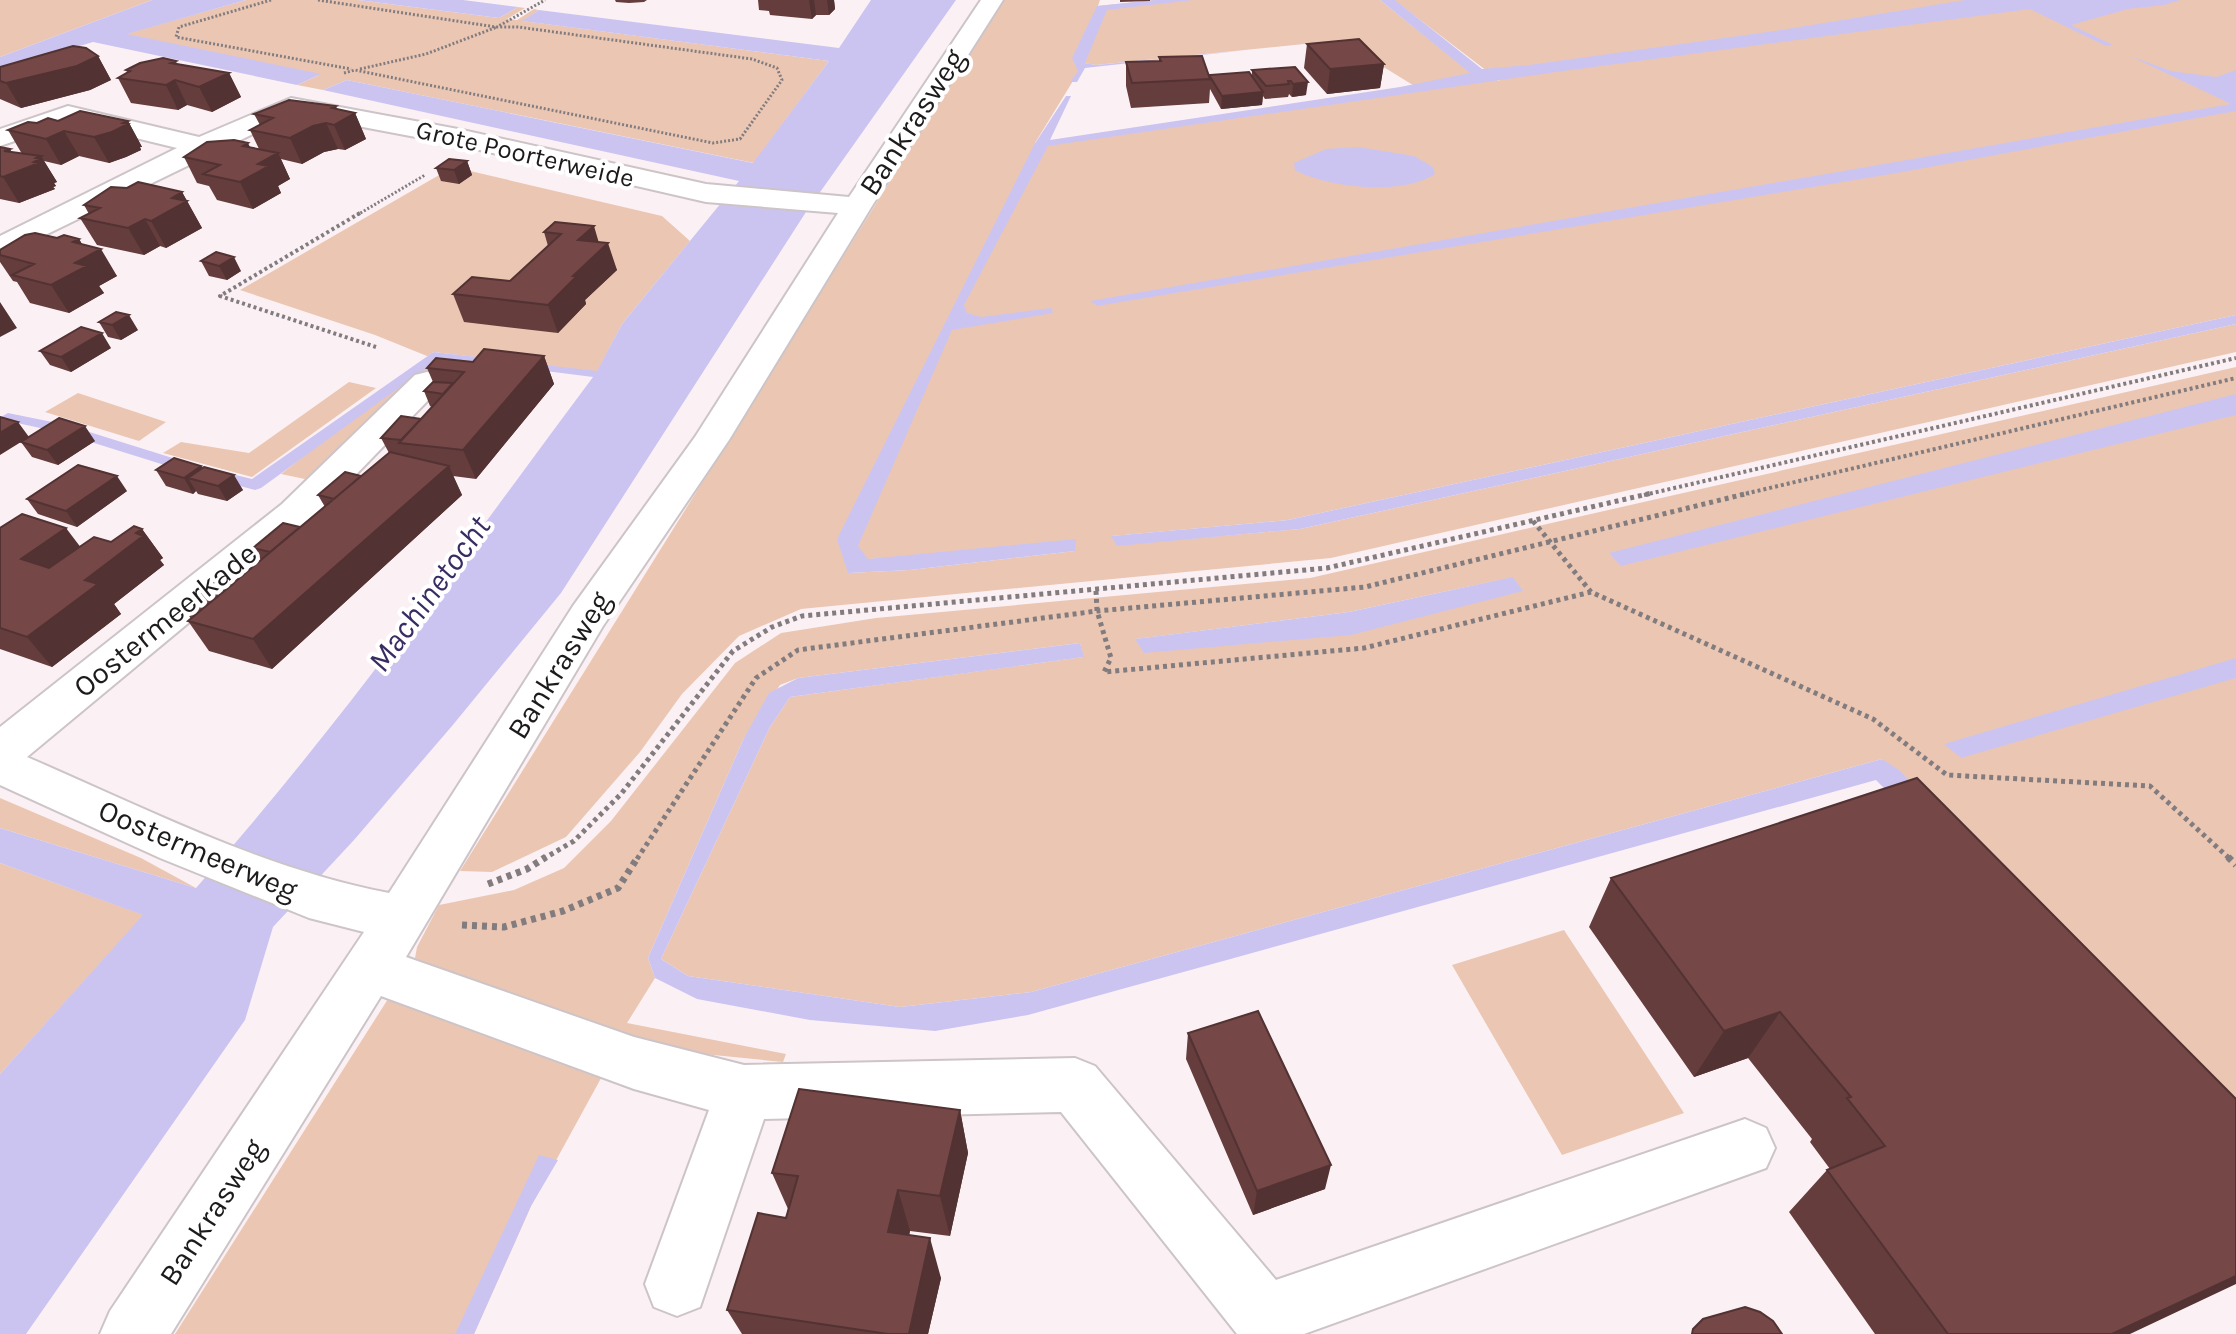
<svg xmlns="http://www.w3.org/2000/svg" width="2236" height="1334" font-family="Karla,sans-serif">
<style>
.green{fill:#ebc7b3;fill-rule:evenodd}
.water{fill:#cbc4f1}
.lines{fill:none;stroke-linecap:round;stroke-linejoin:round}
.stream{fill:#cbc4f1;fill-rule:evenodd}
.minor-casing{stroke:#cdc4c8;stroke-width:4}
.path-far3{stroke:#837c7f;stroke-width:3;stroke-dasharray:2 2;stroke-linecap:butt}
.path-far2{stroke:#837c7f;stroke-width:4;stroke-dasharray:3 3;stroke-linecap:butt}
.path-far1{stroke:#837c7f;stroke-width:5;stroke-dasharray:4 4;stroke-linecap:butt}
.path{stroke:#837c7f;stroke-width:7;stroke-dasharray:5 5;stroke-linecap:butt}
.minor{fill:#fff;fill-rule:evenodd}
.wall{fill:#653d3d}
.shaded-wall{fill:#523232}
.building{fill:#754747;stroke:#523232;stroke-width:2}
.labels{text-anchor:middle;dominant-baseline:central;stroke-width:8;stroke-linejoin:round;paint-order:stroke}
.far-street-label{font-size:26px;fill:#1d1a1b;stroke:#fff}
.street-label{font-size:30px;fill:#1d1a1b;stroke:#fff}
.water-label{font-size:32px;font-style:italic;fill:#392c63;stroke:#fff}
</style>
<rect width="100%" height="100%" fill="#fbf1f5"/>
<!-- green -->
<path class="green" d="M0,0h152l-152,57z
M246,0h112l141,18 19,-11 7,1 -18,11 10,1 17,-11 5,1 -16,11 306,40 -75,102 -407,-83 -24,10 -26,-5 22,-10 -194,-41z
M1003,0h97l-2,6 56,-6h226l91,73 29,8 -106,-81h842v315l-948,205 -176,16 5,9 183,-16 936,-205v28l-905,206 -530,51 -62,27 -57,58 -42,58 -74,85 -74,35 -32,-1zM1353,39l29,27 34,21 -381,56 49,-80 12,2zM1075,551l-165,19 -62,3 20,-14z
M453,167l209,49 28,25 -68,83 -25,48 -163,-20 -7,4 -52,-21 -135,-45z
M438,358l16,2 -3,10 -132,112 -38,-8 94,-73z
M2236,367v751l-354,-359 -851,233 -131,15 -212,-31 -27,-17 109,-232 20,-30 293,-40 -3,-14 -282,35 -18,7 -37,55 -95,218 7,20 -28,45 159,31 -3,8 -161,-16 -207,-88 2,-11 22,-42 75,-15 50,-22 47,-47 124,-158 46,-30 95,-15 434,-40zM1513,577l-294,64 -83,-2 213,-27z
M349,382l27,6 -124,89 -89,-24 18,-11 68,11z
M78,393l88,29 -27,19 -94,-29z
M0,798l141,60 55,30 -196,-60z
M0,863l144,52 -144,159z
M1564,930l120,183 -122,42 -110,-190z
M388,999l217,72 -74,135 -57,128h-299z"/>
<!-- water -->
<path class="water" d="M152,0h94l-119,34 194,40 -24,11 -204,-43 -93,28v-13z
M358,0h105l55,7 -19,11z
M871,0h85l-150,212 -245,381 -109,133 -98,114 -81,87 -28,93 -219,314h-26v-260l143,-159 -143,-52v-35l196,60c143,-161 269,-339 397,-511l-166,-21 7,-4 163,19 25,-47 117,-143 -416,-91 24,-10 406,83 76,-102 -307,-40 17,-11 300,38z
M1155,0h38l-86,10 -22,53 11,2 151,-15 -162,18 -8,14h-7l8,-11 -6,-13 25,-52z
M1380,0h15l87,69 47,-4 252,-35 184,-30h215l-16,5 -36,4 -57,16 42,20 -7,1 -76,-37 -474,63 -508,74 -84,159 3,8 14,4 70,-9 2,5 -101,17 -94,216 10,13 208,-20 -1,12 -165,19 -62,3 -11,-34 197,-394 32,-49h5l-21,44 350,-53 70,-14z
M2130,56l41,15 45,6 20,-7v41l-339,62 -800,133 -7,-5 1141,-197z
M1358,147l56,9 19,11 2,7c-32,22 -107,14 -140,-4l-1,-7 32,-14z
M2236,315v9l-936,205 -183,17 -6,-10 177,-16z
M2236,394v21l-615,151 -12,-13z
M1513,577l10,14 -172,44 -207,18 -9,-14 214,-27z
M1080,643l4,14 -294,40 -20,30 -109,232 27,17 212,31 131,-15 851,-233 17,11 81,87 256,289 -360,-366 -848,235 -93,16 -125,-11 -113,-21 -42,-21 -7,-20 95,-218 26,-47 29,-15z
M2236,658v20l-275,80 -17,-14z
M539,1155l19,5 -27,46 -57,128h-19z"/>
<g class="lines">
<!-- stream -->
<path class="stream" d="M432,353l7,4 -2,3 -176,128 -6,2 -45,-12 -3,-3 8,-5 37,9z
M8,413l59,12 128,40 3,3 -8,5 -131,-41 -56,-12 -2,-3z"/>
<defs>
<path id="minor" d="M981,0h22l-131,206 -143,234 -126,186 -197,331 228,80 110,28 331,-7 20,8 181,214 469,-161 21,9 9,20 -9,20 -462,166h-67l-176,-222 -297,7 -64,188 -23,9 -23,-9 -9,-23 64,-174 -75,-21 -253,-93 -210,338h-71l10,-23 254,-379 -55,-14 -149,-60 -160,-73v-58l282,-223 133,-129 12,-3 12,3 5,7 -5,7 -129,133 -283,235c118,51 236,112 362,136l184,-287 122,-169 143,-224 -132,-11 -248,-57 -164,-31 -294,143v-21l177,-88 -107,-26 -70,24v-17l68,-23 131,31 92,-39 167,31 248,55 143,13z"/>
</defs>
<!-- minor casing -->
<use href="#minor" class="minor-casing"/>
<!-- path-far3 -->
<path class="path-far3" d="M271,0l-92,27 -3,10 175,32
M318,0l178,27
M360,69l66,-15 71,-27
M344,73l11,-3 358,73 27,-4 42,-59 -5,-12 -25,-9 -234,-32h-21l48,-27
M357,215l68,-40"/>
<!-- path-far2 -->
<path class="path-far2" d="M360,213l-140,83 156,51
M1644,495l592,-137
M1740,495l496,-117"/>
<!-- path-far1 -->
<path class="path-far1" d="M1533,521l58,71 282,127 74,56 203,11 80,73
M1096,591l1,20 14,47 -7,14 260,-24 227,-56
M543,859l31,-18 47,-47 112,-143 39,-24 30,-11 525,-48 325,-75
M637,859l119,-181 42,-28 299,-39 268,-24 384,-94"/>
<!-- path -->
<path class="path" d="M2228,857l8,8
M488,884l39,-15 19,-12
M462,925l42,2 59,-16 55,-23 20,-31"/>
<!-- minor -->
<use href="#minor" class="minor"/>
</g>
<!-- wall -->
<path class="wall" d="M615,0h32l-3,2 -15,1 -13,-1z
M758,0h76l1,9 -6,6h-13l-4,4 -42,-4 -1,-4 -10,-1z
M1120,0h30v1l-30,1z
M1307,44l77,20 -4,24 -53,6 -23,-26z
M98,56l13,24 -21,10 -69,18 -21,-9v-32z
M1159,57l50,20 43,-2v-5l43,-3 11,28 -14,2 -3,-3 -1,3 -23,2 -2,-3 -1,9 -41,4 -11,-20 -1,14 -78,5 -5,-22v-24l33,-1z
M176,61l1,3 52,9 12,24 -29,15 -25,-7 -9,5 -47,-7 -13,-25 9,-6 -1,-2z
M338,110l17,3 11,26 -21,11 -7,-1 -14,3 -22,12 -21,-5 9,20 -12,7 3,7 -28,16 -36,-9 -8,-14 -12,-3 -13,-26 65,-10 10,2 -9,-19 10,-5 -6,-11z
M58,121h70l14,26h-2l1,3 -15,7 -17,6 -30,-7 -18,9 -17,-4 13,21 -3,1 2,3 -3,1 2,2 -36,14 -19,-4v-52l12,5 10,2 -14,-24 29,-7z
M467,161l5,14 -13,9 -18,-3 -5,-13z
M182,192l20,36 -36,20 -6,-2 -16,9 -47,-10 -17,-27 9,-4 -5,-9z
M555,222l44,20 18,28 -32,30 1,4 -28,29 -94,-11 -11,-28 57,-13 38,-35 -4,-14z
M57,238l22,1 3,5 35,32 -18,10 5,7 -35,20 -39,-10 -13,-21 -4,-1 -13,-19v-12z
M201,261l40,10 -14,9 -18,-4z
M99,322l39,8 -17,10 -13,-3z
M111,348l-40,24 -21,-7 -10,-14z
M544,356l10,28 -78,95 -23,-3 9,19 -190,174 -63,-18 -21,-30 3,-2 -8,-13 50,-22 28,-24 -8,-12 47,-21 25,-20 -7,-12 43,-19 28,-23 -8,-15 40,-19 11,-12 -2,-1 -6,-15 9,-9 -6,-14 46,-6z
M95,441l-37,24 -26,-8 -11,-15z
M201,466l1,2 41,22 -16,11 -29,-7 -2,-3 -3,3 -27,-8 -10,-16z
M127,491l-50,36 -39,-13 -11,-15z
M0,528l80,18 31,-4 31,-13 21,29 -3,2 4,5 -50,39 7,10 -69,53 -52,-18z
M1917,778l213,556h-255l-86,-122 38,-42 3,-1 -20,-27 2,-3 -64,-81 -54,19 -105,-150 22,-49z
M1188,1033l137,156 -72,26 -67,-156z
M960,1110l8,43 -18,83 -40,-5 -1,4 32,43 -13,56h-186l-15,-24 59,-92 2,-9 -16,-36z"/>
<!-- shaded-wall -->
<path class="shaded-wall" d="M809,0h5l2,15 -4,4z
M827,0h7l1,9 -6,6z
M98,56l13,24 -21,10 -69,18 -15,-25z
M1384,64l-4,24 -53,6 3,-25z
M229,73l12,24 -29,15 -13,-25z
M175,80l12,25 -9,5 -12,-25z
M1308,82l-2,13 -14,2 1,-13z
M1263,92l-1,13 -41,4 1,-13z
M336,106l6,14 13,-7 11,26 -21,11 -11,-25 -2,-17z
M128,121l14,26h-2l1,3 -15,7 -17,6 -15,-26z
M326,123l12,26 -14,3 -22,12 -12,-26 23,-12z
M64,131l15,25 -18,9 -15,-26z
M248,143l10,21 20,-11 12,26 -12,7 3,7 -28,16 -13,-27 3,-36z
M10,149l12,20 14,-11 5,-2 16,26 -3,1 2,3 -3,1 2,2 -36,14 -16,-26 1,-26z
M467,161l5,14 -13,9 -5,-14z
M182,192l20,36 -36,20 -15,-27 21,-23z
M145,219l15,27 -16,9 -16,-27z
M594,226l7,24 7,-7 9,27 -32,30 1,4 -28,29 -10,-28 25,-29 5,-36z
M79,239l9,16 13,-6 16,27 -18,10 5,7 -35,20 -18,-28 24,-22 -2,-21z
M234,257l7,14 -14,9 -8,-14z
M0,302l17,26 -17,9z
M129,315l9,15 -17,10 -9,-15z
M102,333l9,15 -40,24 -10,-15z
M544,356l10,28 -78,95 -13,-29z
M18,422l11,15 -29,18v-22z
M85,426l10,15 -37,24 -11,-15z
M201,466l9,15 -22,-3 8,13 -3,3 -9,-16z
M449,466l13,29 -190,174 -19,-30z
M234,475l9,15 -16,11 -9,-15z
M117,476l10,15 -50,36 -11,-16z
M66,528l22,29 -43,31 -24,-29z
M142,529l21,29 -3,2 4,5 -50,39 7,10 -69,53 -25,-30 58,-57z
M1780,1012l-32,46 -54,19 30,-46z
M960,1110l8,43 -18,83 -10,-40z
M1331,1165l-6,24 -72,26 4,-24z
M898,1190l12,41 -9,40 -13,-39z
M930,1238l11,40 -13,56h-19z
M2236,1276v8l-106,50h-18z"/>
<!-- building -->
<path class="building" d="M1359,39l25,25 -54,5 -23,-25z
M73,46l13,2 12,8 -21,10 -71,17 -6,-2v-14z
M1202,56l8,23 -78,4 -6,-21 35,-1 -2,-4z
M163,58l13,3 -5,2 58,10 -30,14 -24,-7 -9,5 -48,-7 12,-7 -4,-1 14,-7z
M1295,67l13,15 -15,2 -2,-3h-3l1,3 -23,2 -14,-16z
M1249,72l14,20 -41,4 -13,-21z
M289,100l47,6 -4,2 23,5 -21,12 -8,-2 -13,3 -23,12 -40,-8 23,-12 -19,-4z
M80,111l48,10 -5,2 5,1 -16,8 -18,5 -30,-6 -18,8 -38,-9 20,-8 9,1 11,-5 10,3z
M234,140l14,3 -5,3 35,7 -20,11 11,2 -29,16 -37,-8 17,-9 -36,-8 23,-15z
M0,147l10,2 -6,2 37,5 -5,2 4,1 -6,3 5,1 -36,14 -3,-1z
M449,159l18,2 -13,9 -18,-2z
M138,182l44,10 -10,6 15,3 -36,20 -6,-2 -17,9 -48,-10 20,-10 -16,-3 27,-18 16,1z
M555,222l39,4 -16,14 30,3 -35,33h4l-29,29 -95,-11 19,-17 38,4 51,-47 -17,-2z
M35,233l22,5 7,-3 15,4 -6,3 28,7 -26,14 12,3 -36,19 -39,-10 22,-11 -34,-9v-5l25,-15z
M216,252l18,5 -15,9 -18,-5z
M116,312l13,3 -17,10 -13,-3z
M81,327l21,6 -41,24 -21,-6z
M484,349l60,7 -81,94 -64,-7 65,-71 -37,-4 9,-10 37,4z
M433,382l20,1 -10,11 -19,-3z
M401,416l20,3 -20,21 -20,-2z
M0,417l18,5 -18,11z
M59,418l26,8 -38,24 -26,-8z
M390,452l59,14 -196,173 -65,-18z
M174,458l27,8 -17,12 -28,-8z
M78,465l39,11 -51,35 -39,-12z
M204,467l30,8 -16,11 -30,-8z
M345,472l16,4 -27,23 -16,-4z
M22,514l44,14 -45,31 28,9 45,-31 17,5 23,-16 8,3 -6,4 7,3 -58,44 13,4 -71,53 -27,-9v-100z
M283,523l17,4 -30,25 -17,-4z
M216,579l17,5 -33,27 -17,-5z
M1917,778l319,321v177l-124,58h-164l-121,-164 58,-24 -38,-48 4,-1 -71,-85 -56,19 -113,-153z
M1258,1011l73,154 -74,26 -69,-158z
M799,1089l161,21 -20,86 -42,-6 -10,42 42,6 -21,96h-21l-161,-24 31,-97 28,5 12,-42 -26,-3z
M1745,1307l15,5 13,9 9,13h-90l1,-5 10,-10z"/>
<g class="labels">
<!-- far-street labels -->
<g class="far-street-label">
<text transform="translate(525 154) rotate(13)">Grote Poorterweide</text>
</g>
<!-- street labels -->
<g class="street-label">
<text transform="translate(912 122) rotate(-57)">Bankrasweg</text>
<text transform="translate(165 620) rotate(-39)">Oostermeerkade</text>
<text transform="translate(559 665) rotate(-58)">Bankrasweg</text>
<text transform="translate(198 850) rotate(23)">Oostermeerweg</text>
<text transform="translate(212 1212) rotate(-57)">Bankrasweg</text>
</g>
<!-- water labels -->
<g class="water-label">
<text transform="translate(429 594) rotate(-54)">Machinetocht</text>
</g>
</g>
</svg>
